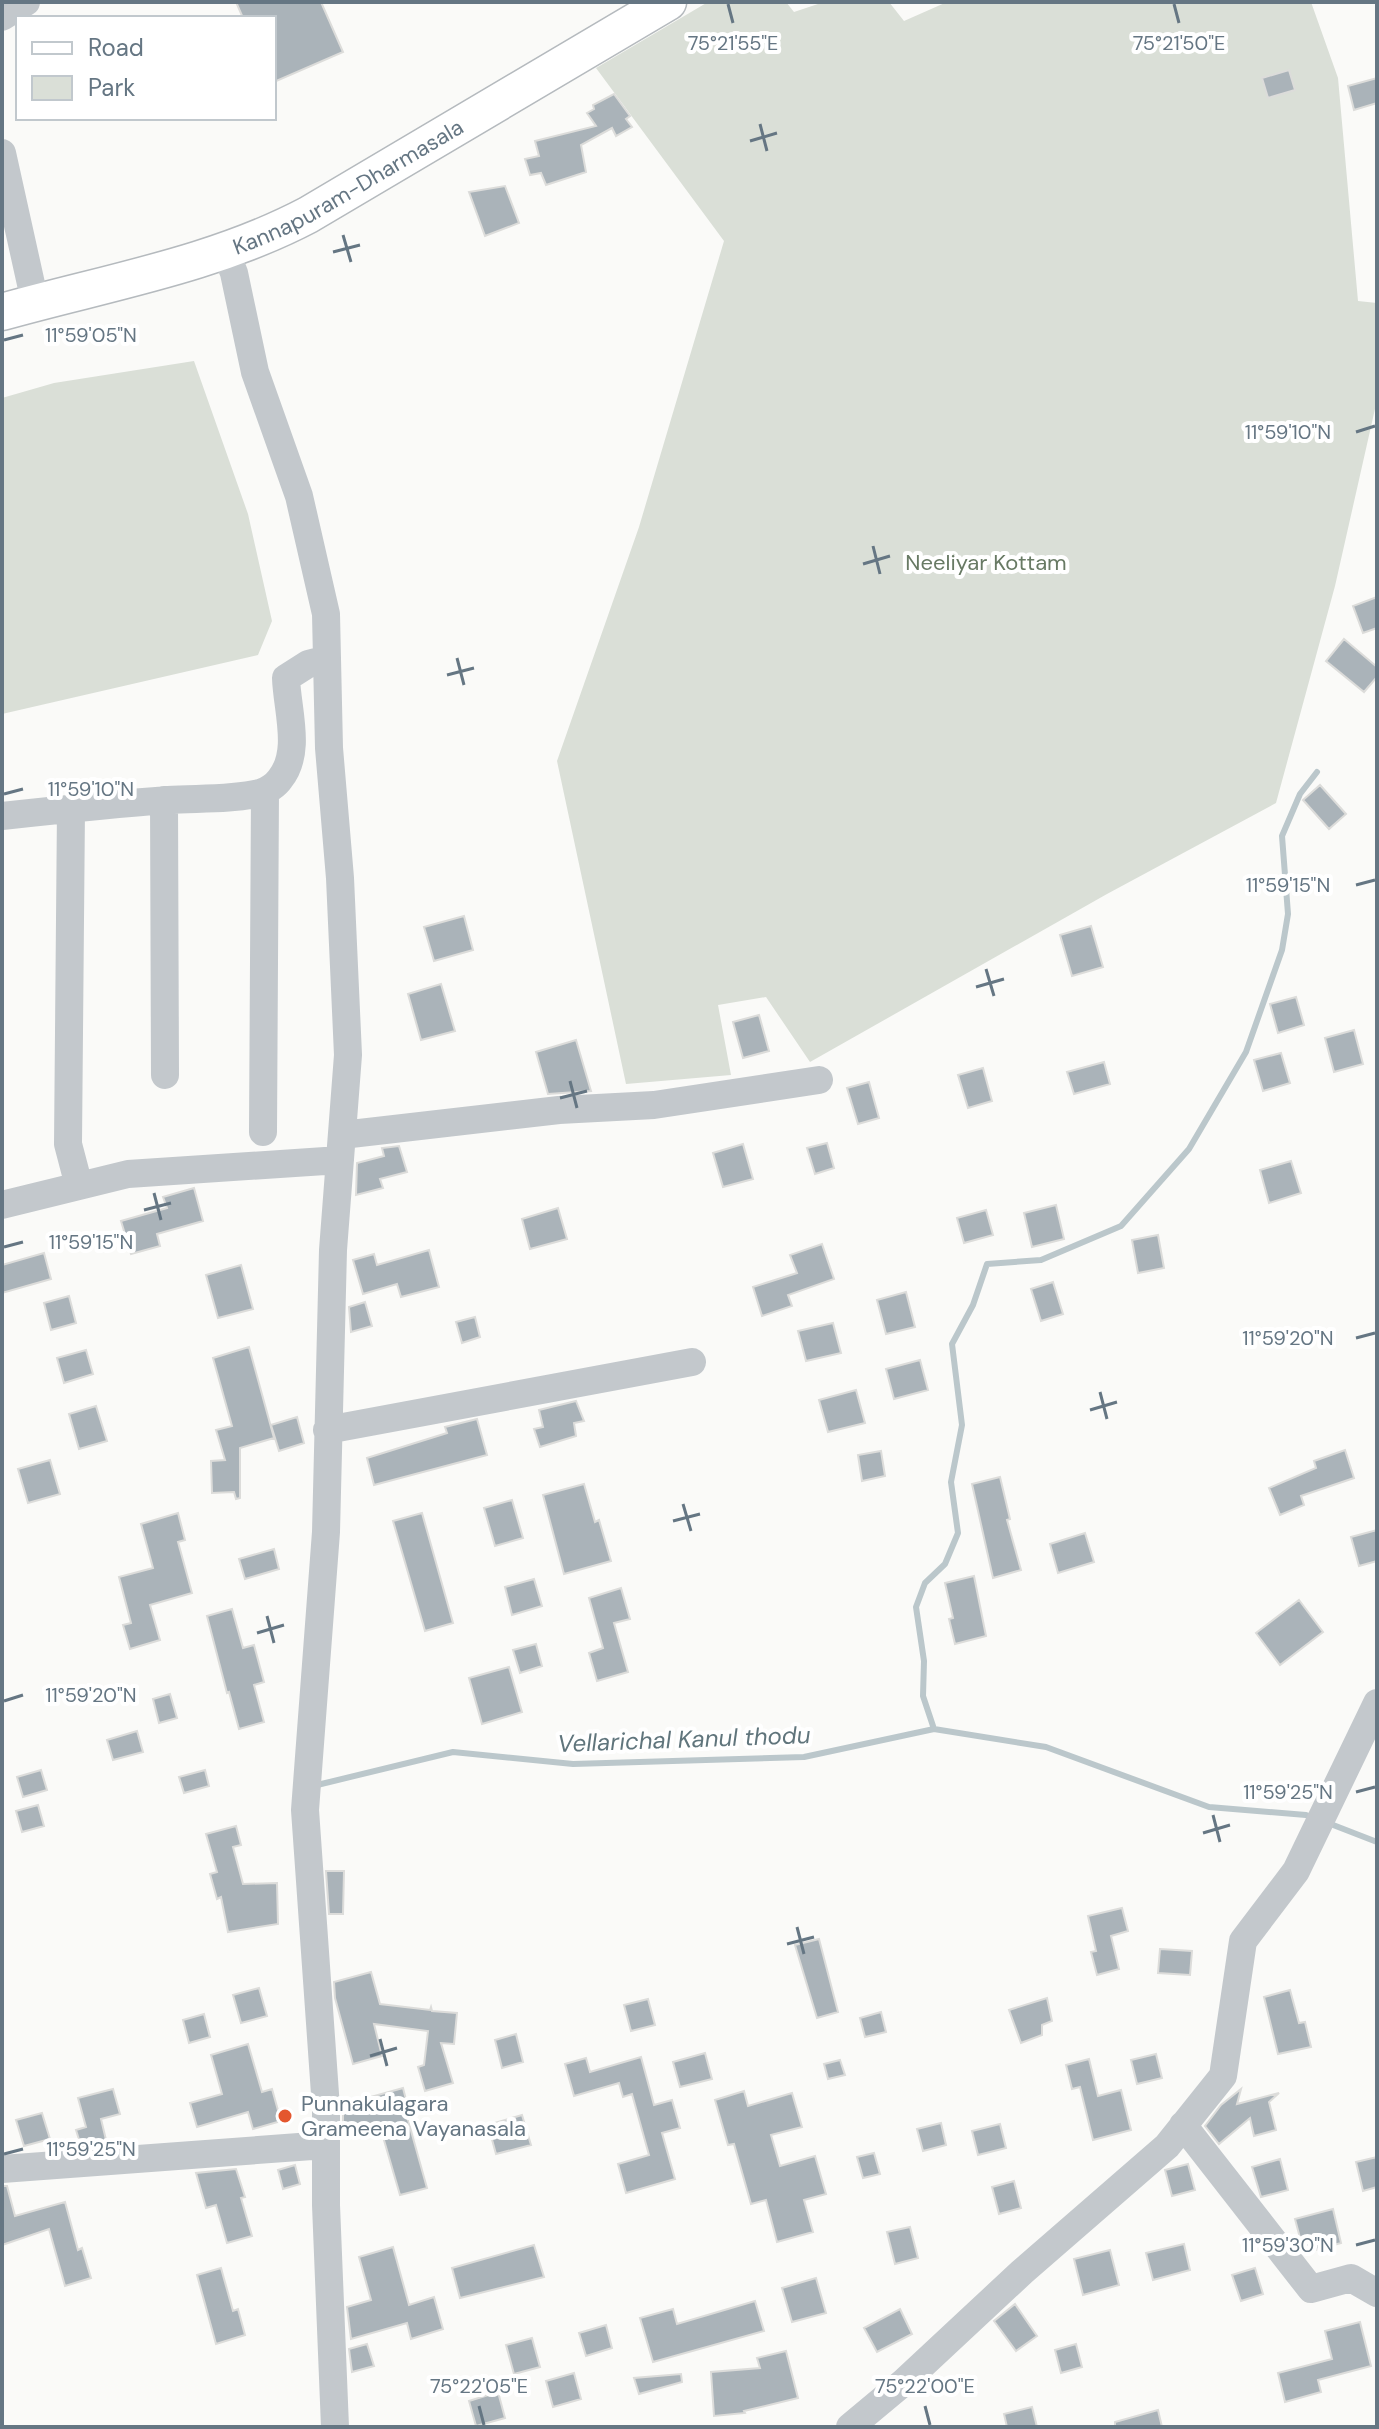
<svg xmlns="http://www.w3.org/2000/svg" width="1379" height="2429" font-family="'DM Sans',sans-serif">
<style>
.green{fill:#dadfd7}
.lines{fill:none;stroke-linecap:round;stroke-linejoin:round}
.stream{stroke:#bbc7cb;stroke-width:6}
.building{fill:#aab3b9;stroke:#dcdcda;stroke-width:2}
.major-casing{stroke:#b5babe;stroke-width:39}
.minor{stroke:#c3c8cc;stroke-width:28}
.major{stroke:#fff;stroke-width:36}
.ticks{fill:none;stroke:#657683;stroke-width:3}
.poi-dot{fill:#e4572e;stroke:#fff;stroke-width:3}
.labels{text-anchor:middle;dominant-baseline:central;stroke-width:8;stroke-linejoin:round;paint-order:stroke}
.street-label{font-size:22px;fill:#657683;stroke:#fff}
.park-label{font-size:22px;fill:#687a64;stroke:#fff}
.poi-label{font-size:22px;fill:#657683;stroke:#fff;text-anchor:start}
.water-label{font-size:24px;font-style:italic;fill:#60757c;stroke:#fff}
.ticks-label{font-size:20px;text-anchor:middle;fill:#657683;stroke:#fff;stroke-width:8;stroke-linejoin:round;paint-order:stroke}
</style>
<rect width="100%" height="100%" fill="#fafaf8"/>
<!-- green -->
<path class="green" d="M708,2h78l8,10 30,-10h65l15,19 43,-19h364l27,76 20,223 19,2v97l-42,186 -59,217 -169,91 -297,168 -44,-65 -48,8 13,70 -105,9 -69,-323 82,-234 85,-286 -128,-173z
M194,361l54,153 24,107 -14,34 -256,59v-316l52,-15z"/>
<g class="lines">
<!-- stream -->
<path class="stream" d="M934,1729l-11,-33 1,-35 -8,-54 9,-24 20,-19 13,-31 -7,-51 11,-57 -10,-81 21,-39 14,-41 54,-4 80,-34 68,-77 57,-97 36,-102 6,-36 -6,-78 18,-42 17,-22
M313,1786l140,-34 120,12 231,-7 130,-28 112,18 163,60 97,8 7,3
M1328,1823l49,19"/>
</g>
<!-- building -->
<path class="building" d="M236,2h85l22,50 -69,30v-64h-31z
M1289,70l6,20 -27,8 -6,-20z
M1377,78v25l-23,7 -6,-24z
M614,94l16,22 -4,3 6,8 -16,9 -4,-8 -31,17 5,27 -40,13 -5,-12 -11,2 -5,-16 14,-3 -4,-15 61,-15 -9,-13 7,-4 -1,-4z
M505,186l14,37 -34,13 -16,-44z
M1377,597v31l-14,5 -10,-27z
M1344,639l33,28v10l-13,15 -38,-31z
M1320,785l26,29 -17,15 -26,-29z
M464,916l9,34 -39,11 -10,-34z
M1091,926l12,41 -31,9 -12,-41z
M441,984l14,47 -34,9 -13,-46z
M1296,997l8,28 -26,8 -8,-29z
M759,1015l10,36 -26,7 -10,-36z
M1354,1030l9,34 -29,8 -9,-34z
M576,1040l15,51 -43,3 -12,-42z
M1281,1053l9,30 -27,8 -9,-31z
M1104,1062l6,22 -36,10 -7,-22z
M983,1068l9,33 -24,7 -10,-33z
M869,1082l10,36 -21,6 -11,-36z
M827,1143l7,25 -19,6 -8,-26z
M743,1144l10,35 -30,8 -10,-34z
M399,1146l8,26 -27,7 3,9 -27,7 1,-32 27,-7 -2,-8z
M1291,1161l10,32 -32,10 -9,-33z
M194,1188l9,33 -46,13 3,12 -29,8 -10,-33 46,-13 -4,-11z
M1056,1205l8,34 -32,8 -8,-34z
M558,1208l9,31 -37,10 -8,-30z
M986,1210l7,25 -29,8 -7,-25z
M1158,1235l6,33 -26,5 -6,-33z
M822,1244l12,35 -46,16 4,11 -30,10 -9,-29 44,-14 -7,-18z
M429,1250l10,37 -38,10 -4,-13 -34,10 -10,-34 21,-6 3,11z
M44,1253l7,26 -49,14v-28z
M241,1265l12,44 -35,9 -12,-43z
M1053,1282l10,32 -22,7 -10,-32z
M906,1292l9,35 -29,7 -9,-34z
M69,1296l7,27 -25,7 -7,-27z
M365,1302l7,24 -21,6 -2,-25z
M475,1317l5,20 -18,6 -6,-21z
M833,1323l8,30 -35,8 -8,-30z
M249,1347l25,91 -34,10v50l-4,1 -2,-7 -22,1 -1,-32 14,-1 -9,-30 16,-4 -19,-68z
M86,1350l7,24 -29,9 -7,-25z
M920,1360l8,30 -34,9 -8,-30z
M856,1390l9,33 -37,9 -9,-32z
M576,1401l8,20 -10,2 2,13 -36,11 -6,-18 9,-2 -4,-17z
M96,1406l11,35 -28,8 -10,-35z
M297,1417l7,26 -25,8 -8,-26z
M477,1419l10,36 -113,30 -7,-27 80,-25 -2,-6z
M1345,1450l9,28 -53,18 3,9 -24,10 -11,-27 47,-20 -2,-7z
M881,1451l4,25 -23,5 -4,-26z
M50,1460l10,34 -32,9 -10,-34z
M1000,1477l10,42 -3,1 14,50 -28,8 -21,-94z
M584,1484l11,38 4,-2 12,41 -47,13 -21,-79z
M512,1500l11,38 -28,8 -11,-38z
M178,1513l7,27 -7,2 14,51 -42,12 10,35 -30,9 -7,-24 8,-2 -12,-46 34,-9 -12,-44z
M422,1513l31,110 -28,8 -32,-110z
M1377,1530v31l-18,5 -8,-29z
M1085,1533l9,29 -36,11 -8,-29z
M274,1549l5,20 -34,10 -6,-20z
M974,1576l12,60 -31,8 -6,-25 4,-1 -8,-35z
M534,1579l8,27 -30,9 -7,-28z
M621,1588l9,31 -16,4 14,49 -31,9 -8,-28 14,-5 -14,-50z
M1299,1600l24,32 -43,33 -24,-32z
M232,1609l11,39 11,-3 10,37 -10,3 10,37 -25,7 -10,-37 -2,1 -20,-77z
M536,1644l6,22 -22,7 -7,-23z
M509,1667l13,45 -40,12 -13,-46z
M170,1694l7,24 -18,5 -6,-24z
M137,1731l6,21 -30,8 -6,-20z
M41,1770l6,20 -24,7 -6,-20z
M205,1770l4,16 -25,7 -5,-16z
M38,1805l6,21 -22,6 -6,-21z
M236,1826l5,19 -8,2 10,37 34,-1 1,41 -50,8 -7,-35 -4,2 -7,-25 7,-2 -11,-38z
M326,1871h18l-1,43h-14z
M1122,1908l6,23 -17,5 8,33 -22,6 -6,-23 5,-1 -8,-35z
M819,1939l19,73 -21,6 -22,-73z
M1160,1949l32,2 -2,24 -32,-2z
M371,1972l9,32 50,6 1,-3 1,4 25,2 -3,31 -13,-1 12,40 -28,8 -7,-24 6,-2 4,-34 -54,-7 8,32 -29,8 -18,-66 -1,-16z
M259,1988l8,28 -26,7 -8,-28z
M1290,1990l9,33 6,-1 6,25 -33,7 -14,-57z
M1047,1998l5,23 -10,4v10l-21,8 -12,-33z
M648,1999l7,26 -24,6 -7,-26z
M881,2012l5,20 -21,5 -5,-19z
M204,2014l6,23 -21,6 -6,-23z
M516,2034l7,28 -21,6 -7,-28z
M248,2044l14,48 10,-3 9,32 -28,8 -5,-17 -51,15 -7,-24 32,-9 -11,-39z
M705,2053l7,26 -32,8 -7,-25z
M1156,2054l6,24 -25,6 -6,-24z
M641,2057l13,48 18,-5 8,28 -18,5 13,46 -49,14 -8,-29 31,-9 -17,-61 -9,3 -4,-14 -45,13 -9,-32 21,-6 4,14z
M1089,2059l9,37 23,-6 10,40 -38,10 -13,-53 -8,2 -6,-24z
M840,2060l5,15 -17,4 -4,-15z
M403,2088l8,31 -3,1 19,68 -27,7 -21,-72 -36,3v-25l17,-1z
M113,2089l7,25 -19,5 6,25 -26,2 -5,-16 10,-3 -8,-29z
M1241,2089l-4,15 42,-11 -10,9 7,28 -22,6 -4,-18 -31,26 -14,-18 16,-21z
M744,2091l4,15 44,-13 10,34 -31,8 9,31 35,-10 11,38 -22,6 9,32 -36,10 -11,-42 -15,4 -17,-60 -6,1 -13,-45z
M42,2113l8,26 -26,7 -8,-26z
M522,2115l9,30 -35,9 -8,-29z
M941,2123l5,22 -23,6 -6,-22z
M1000,2124l6,24 -28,7 -6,-24z
M874,2153l6,21 -17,4 -6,-21z
M1377,2157v30l-14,4 -7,-29z
M1280,2159l8,31 -27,7 -9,-30z
M1188,2164l7,26 -23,6 -7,-26z
M295,2165l5,19 -17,5 -5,-19z
M236,2169l9,28 -4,1 11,38 -25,7 -11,-38 -10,3 -10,-35z
M1014,2181l7,27 -22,6 -7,-27z
M2,2186h5l8,30 50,-14 13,48 4,-2 9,30 -26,8 -16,-57 -47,16z
M1333,2209l8,34 -37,10 -9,-34z
M910,2227l8,31 -23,6 -8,-32z
M1184,2244l6,26 -37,10 -7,-27z
M534,2245l10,32 -84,21 -8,-30z
M393,2247l16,58 25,-8 9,32 -32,10 -4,-16 -56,16 -4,-32 24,-7 -12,-43z
M1110,2250l9,35 -36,10 -9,-36z
M221,2268l12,43 5,-2 7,26 -29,9 -19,-69z
M1255,2268l8,26 -22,7 -9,-26z
M816,2278l10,35 -34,9 -10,-34z
M755,2301l9,30 -111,31 -13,-44 33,-9 4,15z
M1015,2304l22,32 -21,15 -22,-30z
M900,2309l12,25 -35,18 -13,-24z
M1360,2322l11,44 -53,14 3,12 -36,10 -7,-29 54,-14 -7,-28z
M606,2325l6,23 -26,8 -7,-23z
M532,2338l8,29 -26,7 -8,-29z
M367,2344l7,22 -22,6 -3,-23z
M1076,2344l6,23 -21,6 -6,-23z
M786,2351l12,47 -54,13 1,2 -31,3 -3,-44 49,-4 -3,-10z
M574,2373l7,26 -28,8 -7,-26z
M681,2374l1,8 -43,12 -5,-16z
M498,2392l7,26 -29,8 -7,-25z
M1032,2407l5,20h-30l-3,-13z
M1158,2410l4,17h-47v-5z"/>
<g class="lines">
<defs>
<g id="major">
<path id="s1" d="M2,312c103,-29 211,-47 306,-97l360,-213"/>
</g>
</defs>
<!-- major casing -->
<use href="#major" class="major-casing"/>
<!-- minor -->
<path class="minor" d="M2,17l24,-15
M2,153l33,149
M225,250l9,23 21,99 44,124 27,118 3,134 11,130 8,177 -15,195 -7,282 -21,278 21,298v97l9,222
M164,800l1,275
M71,808l-3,336 11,42
M2,816c55,-6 110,-12 166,-16 30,-2 62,0 92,-7 7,-2 16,-8 20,-14 22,-27 7,-69 6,-101l22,-14 19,-5
M263,1132l2,-340
M342,1135l217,-25 95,-5 165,-25
M2,1205l126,-31 212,-14
M327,1430l365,-68
M1183,2125l128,164 40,-11 26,15
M2,2169l324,-24
M850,2427l54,-45 118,-110 145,-126 56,-70 20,-135 53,-70 81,-168"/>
<!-- major -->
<use href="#major" class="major"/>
</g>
<!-- ticks -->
<path class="ticks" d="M728,4l5,19M1174,4l5,19M760,124l7,27M750,141l27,-8M343,235l8,27M333,252l27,-7M4,340l19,-5M1356,432l19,-6M873,546l7,28M863,564l27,-8M457,658l7,27M447,675l27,-7M4,794l19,-5M1356,885l19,-5M986,969l8,27M976,987l28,-8M570,1081l7,27M560,1098l27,-7M154,1193l7,27M144,1210l27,-7M4,1247l19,-5M1356,1338l19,-5M1100,1392l7,27M1090,1410l27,-8M683,1504l8,27M673,1521l27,-7M267,1616l7,27M257,1633l27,-8M4,1701l19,-6M1356,1792l19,-5M1213,1815l7,27M1203,1833l27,-8M797,1927l7,27M787,1944l27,-7M380,2039l7,27M370,2056l27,-8M4,2154l19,-5M1356,2245l19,-5M479,2406l5,19M925,2406l5,19"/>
<!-- markers -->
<circle class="poi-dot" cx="285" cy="2116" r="8"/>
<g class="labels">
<!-- street labels -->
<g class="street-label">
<text stroke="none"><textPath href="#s1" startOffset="370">Kannapuram-Dharmasala</textPath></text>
</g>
<!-- park labels -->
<g class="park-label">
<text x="986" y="562">Neeliyar Kottam</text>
</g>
<!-- poi labels -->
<g class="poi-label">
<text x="301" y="2103">Punnakulagara<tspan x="301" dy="25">Grameena Vayanasala</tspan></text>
</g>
<!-- water labels -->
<g class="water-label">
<text transform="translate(684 1739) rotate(-2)">Vellarichal Kanul thodu</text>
</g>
</g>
<g class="ticks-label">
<text x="733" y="50">75°21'55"E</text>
<text x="1179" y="50">75°21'50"E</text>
<text x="91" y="342">11°59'05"N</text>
<text x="1288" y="439">11°59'10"N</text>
<text x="91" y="796">11°59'10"N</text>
<text x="1288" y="892">11°59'15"N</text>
<text x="91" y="1249">11°59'15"N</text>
<text x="1288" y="1345">11°59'20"N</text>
<text x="91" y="1702">11°59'20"N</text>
<text x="1288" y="1799">11°59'25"N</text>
<text x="91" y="2156">11°59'25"N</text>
<text x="1288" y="2252">11°59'30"N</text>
<text x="479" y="2393">75°22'05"E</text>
<text x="925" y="2393">75°22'00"E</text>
</g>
<!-- border -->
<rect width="1379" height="2429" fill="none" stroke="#657683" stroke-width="8"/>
<!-- legend -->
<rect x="16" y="16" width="260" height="104" fill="#ffffff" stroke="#c1c8cd" stroke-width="2"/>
<rect x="32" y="42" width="40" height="12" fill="#ffffff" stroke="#c1c8cd" stroke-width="2"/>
<text x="88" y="56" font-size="24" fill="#657683">Road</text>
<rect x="32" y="76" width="40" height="24" fill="#dadfd7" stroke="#c1c8cd" stroke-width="2"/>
<text x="88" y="96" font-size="24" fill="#657683">Park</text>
</svg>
